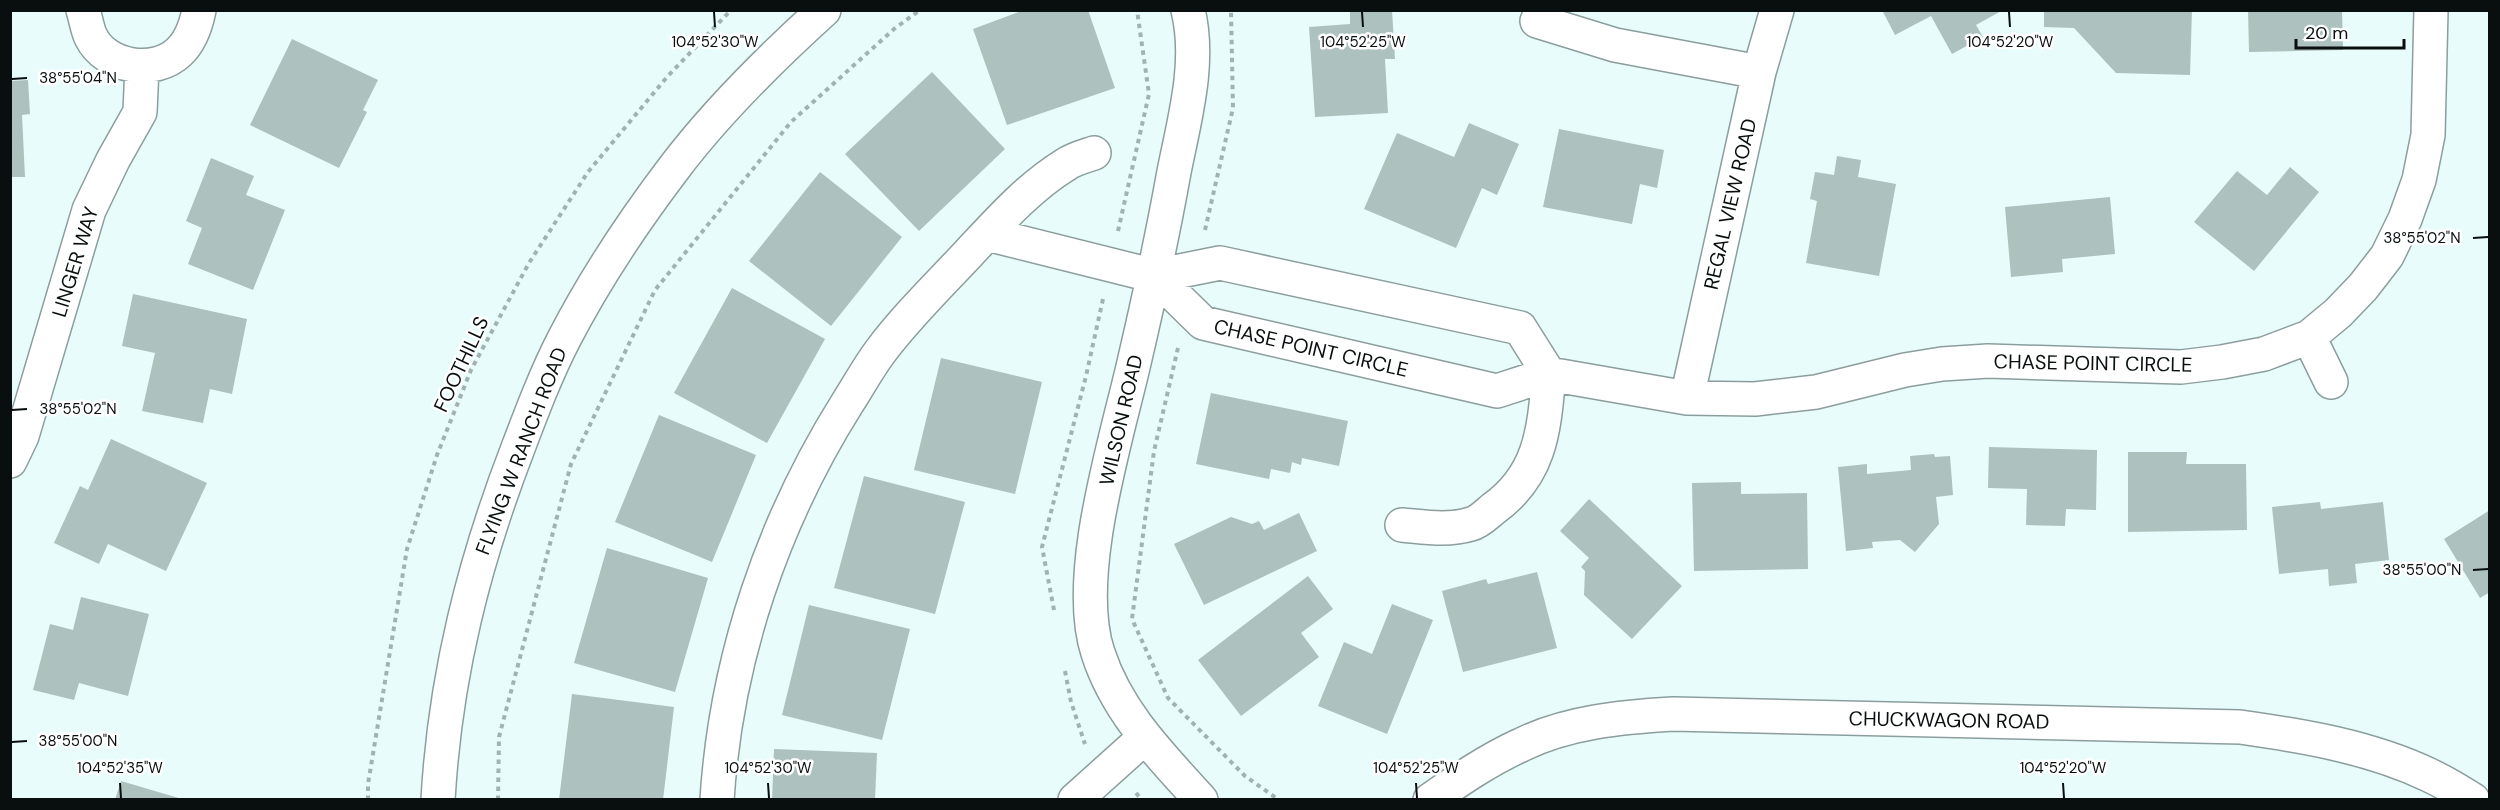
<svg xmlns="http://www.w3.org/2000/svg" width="2500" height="810" font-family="'DM Sans',sans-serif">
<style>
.building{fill:#adc1bf}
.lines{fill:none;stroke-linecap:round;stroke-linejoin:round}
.minor-casing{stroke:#8b9e9d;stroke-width:36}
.path{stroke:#a2b2b1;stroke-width:4;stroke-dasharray:4.5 4.5;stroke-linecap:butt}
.minor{stroke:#fff;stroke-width:33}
.ticks{fill:none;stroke:#090f0f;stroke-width:2}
.labels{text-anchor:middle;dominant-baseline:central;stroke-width:5;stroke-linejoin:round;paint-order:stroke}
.street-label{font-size:20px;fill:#090f0f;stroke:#fff}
.ticks-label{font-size:15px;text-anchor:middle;fill:#090f0f;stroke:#fff;stroke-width:5;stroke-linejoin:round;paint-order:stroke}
</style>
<rect width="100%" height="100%" fill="#e8fcfb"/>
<!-- building -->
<path class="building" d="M1024,10h64l27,78 -108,37 -34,-96z
M1350,10h42l3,49h-10l3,54 -73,4 -6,-90 41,-3z
M1882,10h121l-27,15 7,12 -31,17 -21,-38 -36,19z
M2044,10h148l-2,65 -74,-2 -42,-45 -30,-1z
M2248,10h94l1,40 -94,2z
M292,39l86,41 -15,30 4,2 -28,56 -89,-43z
M932,72l73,77 -86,82 -74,-77z
M28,80l2,34 -8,1 3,62h-15v-96z
M1469,123l50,21 -22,51 -15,-7 -26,60 -92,-39 33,-76 57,24z
M1559,129l105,21 -7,38 -17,-4 -8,40 -89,-17z
M1837,156l24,4 -3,17 38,7 -17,92 -73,-13 11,-62 -7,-2 5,-27 19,3z
M211,158l43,18 -8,19 39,15 -32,80 -65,-26 14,-36 -16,-7z
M2290,167l29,25 -65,79 -60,-49 43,-51 30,24z
M820,172l82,65 -71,89 -82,-65z
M2110,197l5,57 -53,5 1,13 -52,5 -6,-70z
M732,288l93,51 -58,104 -93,-50z
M133,294l114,25 -15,75 -22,-5 -7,34 -61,-12 13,-58 -33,-7z
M941,358l101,24 -27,112 -101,-24z
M1211,393l137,28 -9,45 -37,-8 -1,7 -9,-3 -2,11 -19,-4 -2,10 -73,-15z
M659,415l97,40 -44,107 -97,-40z
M111,439l96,44 -41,88 -58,-27 -9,20 -45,-21 26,-57 8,4z
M1989,447l108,3 -1,60 -30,-1 -1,17 -39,-1 1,-36 -39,-1z
M2128,452h59l-1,12h60l1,66 -119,2z
M1934,454l1,3 15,-1 3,39 -17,2 3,27 -24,28 -15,-12 -28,2 1,6 -27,3 -8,-84 29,-3v10l44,-4 -1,-14z
M864,476l101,26 -30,112 -101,-26z
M1741,482v12l66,-1 1,76 -114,2 -2,-88z
M1589,499l93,87 -50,53 -48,-44 1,-24 -4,-4 8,-9 -29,-27z
M2320,502l1,7 62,-7 6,58 -34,4 2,19 -28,3 -1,-17 -49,5 -7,-67z
M2490,510v82l-10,6 -36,-59z
M1299,513l18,38 -113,54 -30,-61 57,-27 21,7 7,-3 5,9z
M607,548l101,30 -33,114 -101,-29z
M1537,572l20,76 -94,24 -21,-81 44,-12 2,5z
M1308,576l25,33 -32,24 18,24 -78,59 -43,-56z
M81,597l68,17 -21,82 -49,-13 -5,17 -41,-10 17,-66 23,6z
M1392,604l41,16 -46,114 -69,-28 26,-64 28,12z
M809,605l101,24 -28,111 -100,-25z
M572,694l102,13 -11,93h-104z
M774,749l103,4 -2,47h-103z
M121,781l61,18v1h-67z"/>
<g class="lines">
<defs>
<path id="minor" d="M83,10c3,9 4,19 8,27 15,31 64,38 88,15 12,-11 17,-27 20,-42
M1188,10c13,53 -4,111 -14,162 -12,66 -26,131 -41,195 -18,77 -60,211 -35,286 19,59 62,102 103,147
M1537,21l78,24 144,27
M987,234l168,42 65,-13 300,65 29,46
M1155,276l48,47 294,68 52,-17 138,24 68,1 61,-7 89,-22 37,-6 46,-3 193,6 41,-5 42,-8 45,-17 29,-24 25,-26 24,-31 18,-37 14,-39 9,-45 3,-125
M2309,337l22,45
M1687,398l72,-326 18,-62
M10,461l12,-25 67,-226 24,-50 27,-48 2,-46
M1402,525c23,2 46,6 69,-1 8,-2 16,-10 22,-15 49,-35 51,-81 56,-135
M438,800c7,-124 36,-238 80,-352 14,-37 28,-74 46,-109 31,-60 69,-117 110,-171 43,-57 97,-110 150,-158
M717,800c9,-142 56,-279 131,-398 11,-17 20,-34 32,-50 26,-35 58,-66 88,-98 30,-32 60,-66 97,-89 8,-6 20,-9 29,-12
M1075,800l69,-62
M1430,800c29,-20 58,-40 91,-55 46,-23 101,-28 152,-31l567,13c64,9 130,20 189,48 15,7 30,16 44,25"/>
</defs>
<!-- minor casing -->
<use href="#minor" class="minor-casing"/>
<!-- path -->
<path class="path" d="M1205,230l28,-122 -2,-98
M1118,231l31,-137 -12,-84
M1178,348l-24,103 -22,168 36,79 77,78 34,24
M1054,610l-12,-63 44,-171 17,-77
M1065,671l6,31 14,42
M1136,793l6,7
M368,800v-16l39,-235 30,-94 34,-85 58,-107 59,-91 79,-95 64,-67
M498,800l1,-63 72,-273 84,-174 136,-168 103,-93 26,-19"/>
<!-- minor -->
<use href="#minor" class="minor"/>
</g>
<!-- ticks -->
<path class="ticks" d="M714,12l1,15M1362,12l1,15M2009,12l1,15M12,79l15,-1M2473,238l15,-1M12,410l15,-1M2473,570l15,-1M12,742l15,-1M120,783l1,15M768,783l1,15M1416,783l1,15M2063,783l1,15"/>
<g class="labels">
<!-- street labels -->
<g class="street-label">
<text transform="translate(1730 204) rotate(-77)">REGAL VIEW ROAD</text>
<text transform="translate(75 262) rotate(-73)">LINGER WAY</text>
<text transform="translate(1311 348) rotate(13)">CHASE POINT CIRCLE</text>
<text transform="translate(2093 363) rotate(1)">CHASE POINT CIRCLE</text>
<text transform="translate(461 364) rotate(-65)">FOOTHILLS</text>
<text transform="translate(1121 420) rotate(-77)">WILSON ROAD</text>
<text transform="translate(521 451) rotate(-69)">FLYING W RANCH ROAD</text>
<text transform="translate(1949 720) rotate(1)">CHUCKWAGON ROAD</text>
</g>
</g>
<g class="ticks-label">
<text x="715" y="47">104°52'30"W</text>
<text x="1363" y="47">104°52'25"W</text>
<text x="2010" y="47">104°52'20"W</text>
<text x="78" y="83">38°55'04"N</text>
<text x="2422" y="243">38°55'02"N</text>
<text x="78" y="414">38°55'02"N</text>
<text x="2422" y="575">38°55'00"N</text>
<text x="78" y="746">38°55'00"N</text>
<text x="120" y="773">104°52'35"W</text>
<text x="768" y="773">104°52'30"W</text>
<text x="1416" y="773">104°52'25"W</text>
<text x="2063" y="773">104°52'20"W</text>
</g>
<!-- border -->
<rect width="2500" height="810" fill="none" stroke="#090f0f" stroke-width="24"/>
<!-- scale -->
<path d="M2296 39v9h108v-9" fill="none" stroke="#090f0f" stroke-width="3"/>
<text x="2305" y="39" font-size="18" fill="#090f0f" stroke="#ffffff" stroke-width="4.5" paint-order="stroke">20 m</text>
</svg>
